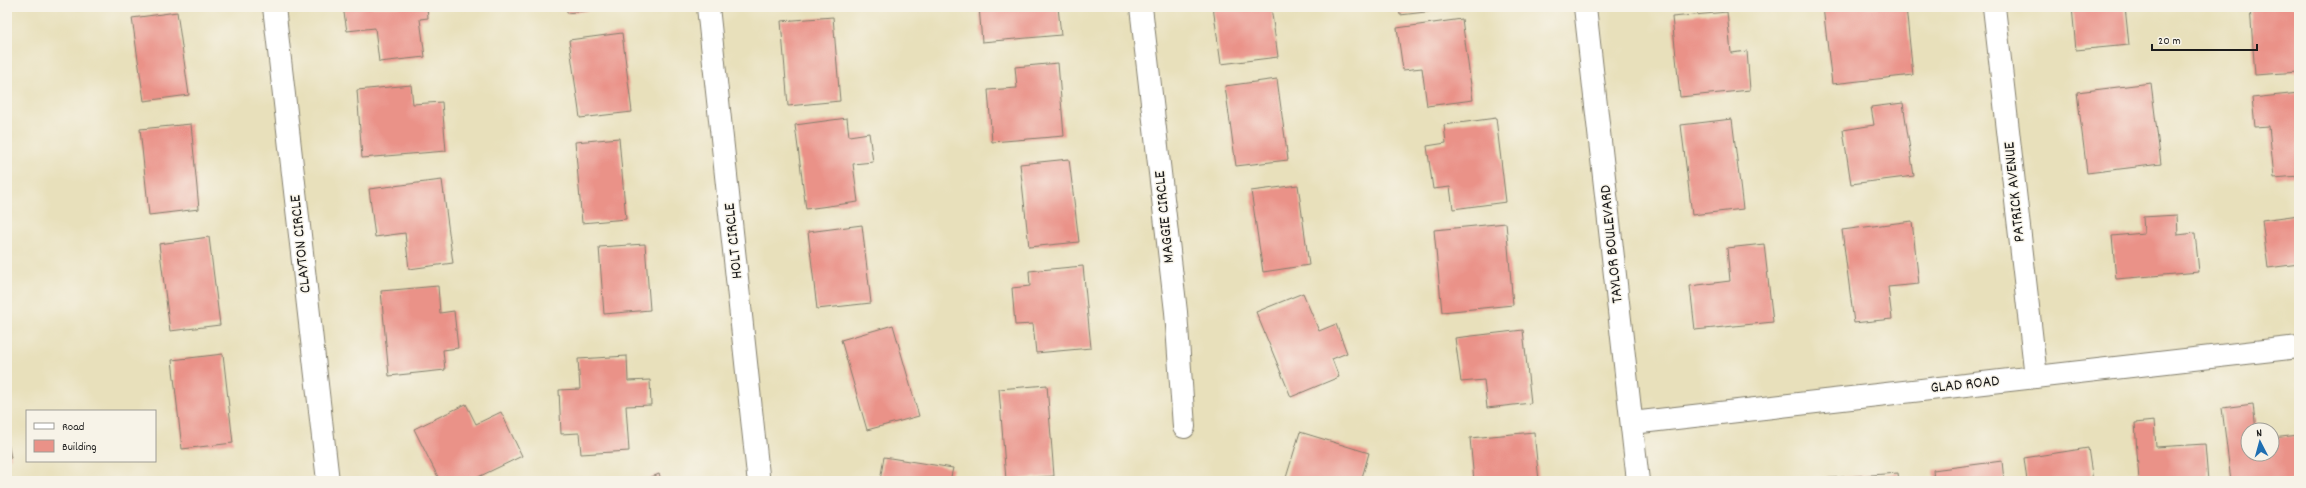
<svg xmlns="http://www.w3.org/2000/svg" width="2306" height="488" font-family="Dekko,sans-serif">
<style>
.building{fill:#ea9288}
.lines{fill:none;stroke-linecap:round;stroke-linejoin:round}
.street-casing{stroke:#827e6c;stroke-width:24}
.street{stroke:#fff;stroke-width:22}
.labels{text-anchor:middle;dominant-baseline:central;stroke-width:3;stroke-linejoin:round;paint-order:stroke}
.street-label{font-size:16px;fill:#1c1c1c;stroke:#f7f3e8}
</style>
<rect width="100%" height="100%" fill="#f7f3e8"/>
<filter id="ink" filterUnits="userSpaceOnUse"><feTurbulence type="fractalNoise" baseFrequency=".025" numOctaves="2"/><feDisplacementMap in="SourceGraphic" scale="8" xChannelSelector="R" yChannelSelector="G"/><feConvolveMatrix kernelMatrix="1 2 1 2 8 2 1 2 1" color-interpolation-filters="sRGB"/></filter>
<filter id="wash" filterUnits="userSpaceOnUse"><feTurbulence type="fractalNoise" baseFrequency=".012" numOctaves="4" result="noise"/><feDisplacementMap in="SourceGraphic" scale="16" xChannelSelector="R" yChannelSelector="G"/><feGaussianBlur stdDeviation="0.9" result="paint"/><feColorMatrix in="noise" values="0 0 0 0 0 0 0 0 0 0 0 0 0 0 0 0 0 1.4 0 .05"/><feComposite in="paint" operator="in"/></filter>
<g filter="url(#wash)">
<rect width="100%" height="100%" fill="#e8e0bb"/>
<g id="blocks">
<!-- building -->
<path class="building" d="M343,7h84l1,11 -8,1 5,38 -46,5 -4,-34 -28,3z
M567,7h42v1l-42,5z
M979,7h79l3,28 -79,7z
M1213,7h58l7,50 -57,7z
M1399,7h61v1l-60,7z
M1823,7h83l7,68 -81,9z
M2072,7h53l4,38 -53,5z
M2250,7h49v65l-44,3z
M177,12l12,83 -45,6 -12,-83z
M1727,12l4,41 16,-2 3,39 -70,7 -8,-80z
M833,17l7,84 -52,5 -7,-85z
M1462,19l11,81 -46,6 -5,-38 -19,2 -6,-42z
M622,33l10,79 -52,6 -11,-78z
M1058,63l6,73 -72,6 -4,-52 29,-2 -2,-21z
M1277,79l11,81 -52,6 -11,-80z
M2151,83l10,81 -74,9 -10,-81z
M411,85l2,19 29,-2 4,49 -84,7 -5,-68z
M2299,93v83l-25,2 -5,-52 -14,1 -3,-29z
M1903,103l11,73 -63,8 -8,-54 31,-5 -3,-18z
M847,118l2,18 20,-3 4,29 -20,2 5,38 -52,7 -11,-84z
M1496,118l10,84 -53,7 -3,-22 -17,2 -6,-43 19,-3 -2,-18z
M1732,119l11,90 -51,6 -11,-90z
M191,124l8,85 -50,6 -9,-86z
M619,138l7,81 -44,4 -7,-81z
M1069,159l10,83 -50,5 -9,-83z
M442,180l11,83 -44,6 -4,-36 -30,4 -6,-48z
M1298,185l11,80 -46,7 -12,-81z
M2177,215l1,20 17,-2 4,39 -83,7 -4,-43 32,-3 -1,-16z
M2299,215v49l-31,4 -6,-48z
M1912,221l7,63 -31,3 4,32 -38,4 -12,-93z
M1506,223l7,82 -71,7 -8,-82z
M862,225l9,78 -54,6 -9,-77z
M209,237l11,88 -50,6 -11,-87z
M645,244l5,66 -46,4 -5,-67z
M1764,244l9,78 -78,8 -5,-44 40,-5 -3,-33z
M1083,266l8,82 -55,5 -3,-29 -18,1 -3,-37 18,-2 -1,-15z
M438,286l2,27 14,-2 4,37 -15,2 2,20 -56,6 -8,-85z
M1303,293l16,38 17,-7 11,29 -15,6 7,18 -48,20 -35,-85z
M893,325l26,91 -52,14 -26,-90z
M1523,330l8,73 -44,5 -3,-28 -23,2 -6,-44z
M223,354l10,89 -51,6 -10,-89z
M627,356l1,25 22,-1 1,25 -25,1 3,45 -48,3 -2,-21 -18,1 -2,-44 21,-1 -2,-30z
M1047,385l7,91 -48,4 -7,-91z
M466,404l10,20 25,-12 21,44 -52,25h-30l-26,-52z
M2253,404l3,26h-8v24h24v-16l27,-3v46h-68l-9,-73z
M2154,421l2,26 49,-3 3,37h-69l-4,-58z
M1300,432l69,21 -8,28h-76z
M1534,432l5,49h-65l-4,-43z
M7,437l4,21 -4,1z
M2088,448l5,33h-66l-3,-23z
M884,457l69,11 -3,13h-70z
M2002,461l2,20h-70l-1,-11z
M1898,473l1,8h-79l-1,-2z
M659,474l3,7h-20z"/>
</g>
</g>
<g filter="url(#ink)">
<use href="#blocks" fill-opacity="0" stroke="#827e6c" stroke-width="1"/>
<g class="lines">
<defs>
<path id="street" d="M274,7l54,474
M708,7l50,468
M1141,7l35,305 8,115
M1585,7l53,474
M1994,7l42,370
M1632,423l667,-76"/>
</defs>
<!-- street casing -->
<use href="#street" class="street-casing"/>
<!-- street -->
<use href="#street" class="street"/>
</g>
</g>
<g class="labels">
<!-- street labels -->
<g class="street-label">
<text transform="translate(2015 192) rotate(-96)">PATRICK AVENUE</text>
<text transform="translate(1165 217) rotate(-96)">MAGGIE CIRCLE</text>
<text transform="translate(734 241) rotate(-96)">HOLT CIRCLE</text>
<text transform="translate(301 244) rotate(-96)">CLAYTON CIRCLE</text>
<text transform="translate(1612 244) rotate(-96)">TAYLOR BOULEVARD</text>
<text transform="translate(1965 385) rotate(-6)">GLAD ROAD</text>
</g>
</g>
<!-- margin -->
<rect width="2306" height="488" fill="none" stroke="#f7f3e8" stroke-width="24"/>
<!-- legend -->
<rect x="26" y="410" width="130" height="52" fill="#f7f3e8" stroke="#9f9d96"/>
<rect x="34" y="423" width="20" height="6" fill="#ffffff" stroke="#9f9d96"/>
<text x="62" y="430" font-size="12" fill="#1c1c1c">Road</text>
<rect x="34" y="440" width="20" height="12" fill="#ea9288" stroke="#9f9d96"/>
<text x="62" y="450" font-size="12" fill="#1c1c1c">Building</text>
<!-- north arrow -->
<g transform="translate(2260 442) rotate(354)"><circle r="19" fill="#f7f3e8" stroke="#9f9d96"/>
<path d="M0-3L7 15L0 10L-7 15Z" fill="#1f6fb2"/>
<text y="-6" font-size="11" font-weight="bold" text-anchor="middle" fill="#1c1c1c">N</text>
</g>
<!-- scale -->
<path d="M2152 44v6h105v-6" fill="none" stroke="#1c1c1c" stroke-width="2"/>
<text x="2158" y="44" font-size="12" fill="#1c1c1c" stroke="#f7f3e8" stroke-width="3" paint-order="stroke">20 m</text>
</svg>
